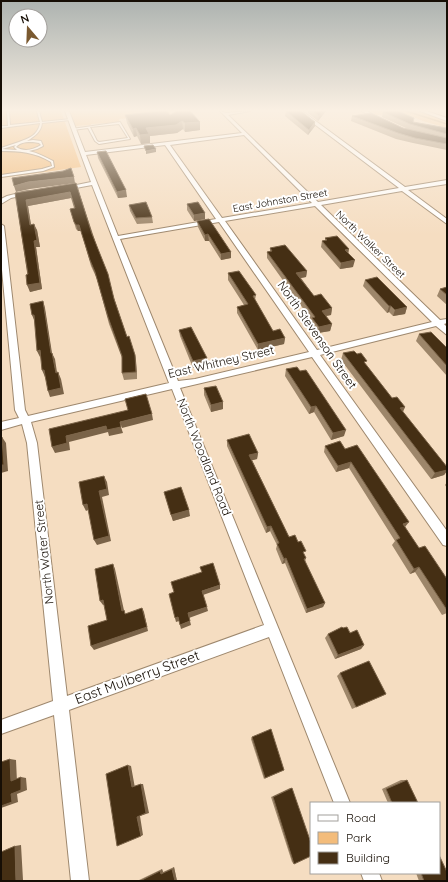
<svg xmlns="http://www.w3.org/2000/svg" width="448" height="882" font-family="Quicksand,sans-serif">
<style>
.green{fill:#f3bc7b}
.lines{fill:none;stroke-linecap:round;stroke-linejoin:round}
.stream{stroke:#b28043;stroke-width:1.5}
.lane-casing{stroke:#9e886e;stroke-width:2}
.street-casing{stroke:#9e886e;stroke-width:2}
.lane{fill:#fff;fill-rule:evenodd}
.street{fill:#fff;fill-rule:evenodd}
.wall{fill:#9d866a}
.shaded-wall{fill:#7a6348}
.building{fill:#452f14;stroke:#7a6348}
.labels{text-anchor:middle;stroke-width:4;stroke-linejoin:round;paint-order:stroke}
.far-street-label{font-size:10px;fill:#160e05;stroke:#fff}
.street-label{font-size:12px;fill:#160e05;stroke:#fff}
.near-street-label{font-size:14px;fill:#160e05;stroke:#fff}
</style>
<rect width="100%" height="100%" fill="#f5ddc1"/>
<!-- green -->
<path class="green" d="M1,111H61L81,167L1,178Z
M69,111H169L171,114L119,119L120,122C113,123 100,123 91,124V125L75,126Z
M371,111H417L447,121V128L423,121L401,112L376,115Z"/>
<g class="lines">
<!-- stream -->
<path class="stream" d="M406,111L447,124"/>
<!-- lane casing -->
<g class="lane-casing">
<path id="lane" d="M7,111H9L10,125L40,122L37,111H39L42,122L71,119L70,120L42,123C41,132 35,136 27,141L33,140L41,141L43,146L37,149L29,151C38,153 45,157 53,161L54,167L43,171L1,177V175L42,169L52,166L51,162C35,152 19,151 1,151V149L17,150L14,147L16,145L2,149L1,148C7,146 13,144 19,142C29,138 37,136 40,124V123L1,128V126H8ZM33,142L39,143L41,145C33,150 24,152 16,147C21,142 26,142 33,142Z
M120,122L130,139L99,144L95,141L88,128L73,130L72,129ZM119,124L128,138L99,142L97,141L90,127Z"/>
</g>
<!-- street casing -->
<g class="street-casing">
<path id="street" d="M65,111H69L85,152L242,133L220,111L226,113L250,111L228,115L318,202L399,188L297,111H302L405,187L447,180V184L408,190L447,219V224L402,191L321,205L440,320L447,319V323L444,324L447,327V335L436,326L320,355L447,531V546L443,545L312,357L180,388L350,803H334L269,637L69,710L89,881H71L54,715L1,734V720L53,701L27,443L22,424L1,430V422L19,418L15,410L1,259V224L4,226L25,410L28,416L169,383L92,185L65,190L62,188L91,182ZM244,135L312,203L222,218L170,145ZM165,145L216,219L118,236L86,155ZM315,206L432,322L317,350L225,221ZM219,222L309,352L195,379L178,381L120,239ZM172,389L264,625L67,696L37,443L31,422Z
M362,111H367L381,120L377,121Z
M420,111H426L447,118V121Z
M27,191L29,192V194L11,198L1,204V199L7,196Z
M361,873H379L382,881H364Z"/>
</g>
<!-- lane -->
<use href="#lane" class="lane"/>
<!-- street -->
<use href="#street" class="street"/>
</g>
<!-- wall -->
<path class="wall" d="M286,111L315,126L308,135L285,116Z
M308,111H326L318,121L308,113Z
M383,112L413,122L447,128V150L413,143L396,139L351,121L352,116L408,129L382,117Z
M125,115H170L200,130L185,132L183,129L177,133L150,136V143L141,144L137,136L134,137L127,123Z
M97,152L127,197L118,198L98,158Z
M76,183L127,337L135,355L136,361L137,379L124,380L122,373V358L109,324L97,279L91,266L81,231H78L76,229L70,209L74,208L71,198L28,206L31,225L37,230L40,247H36L42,289L30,292L15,193Z
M187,204L205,213V219L194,221L187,210Z
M129,205L152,217L153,223L137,224L130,211Z
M197,221L231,252V258L221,260L209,241H205L198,227Z
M325,238L348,253L353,267L340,269L321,247L322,241L325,240Z
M270,248L307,271L306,277L301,278L314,296L332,308L331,315L326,316L332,324L330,331L318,333L311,324L312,321L267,258V252L270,251Z
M228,273L256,295L255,300L273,331L285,338L284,344L258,350L237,313V307L244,305L228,280Z
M365,280L407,307L405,314L393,316L389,312L387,313L363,286Z
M447,287V305L437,296L440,289Z
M179,330L207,358V364L193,368L180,336Z
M419,334L447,348V376L416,341Z
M343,353L366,365L392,398L405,407L403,412L447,467V471L444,475L431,479L341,360Z
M286,369L344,436L331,440L314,412L309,414L285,376Z
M204,388L223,409L211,412L204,395Z
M227,440L258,453L257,459L252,460L289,537L305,556L306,558L305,562L325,603L323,607L306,613L285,563L282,564L276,549L277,545L270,531L266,533L227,446Z
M325,446L345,449L405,527L419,548L447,579V613L442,615L415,572L410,574L392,545L395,541L349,468L336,472L324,452Z
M447,482V488L445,485Z
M164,492L190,516L173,521Z
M343,628L364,645L361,649L335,659L325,638L328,634Z
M340,673L386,694L382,696L352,709L337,676Z
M252,737L284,770L264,779L251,739Z
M401,780H407L418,803H388L382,789Z
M290,788H292L294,864L292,862L271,797Z
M174,867L177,881H137L162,869L163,872Z
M416,873H439L447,881H419Z"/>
<!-- shaded-wall -->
<path class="shaded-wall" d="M323,111H326L318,121L319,116Z
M182,121L183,129L177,133L150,136V143L141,144L140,135L146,128Z
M200,122V130L185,132V123Z
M315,122V126L308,135L309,130Z
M136,128L137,136L134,137L133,129Z
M156,149V152L146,154V151Z
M74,177L75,183L30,189L16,192L14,186L28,182Z
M126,190L127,197L118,198L117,192Z
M70,192L71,198L28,206L32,231L30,225L26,200Z
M205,213V219L194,221V215Z
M34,224L37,230L40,247H36L42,289L30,292L27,285L34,241Z
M76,225H79L81,231H78Z
M208,234L209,241H205V235Z
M349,249L348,256L345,250Z
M231,252V258L221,260V254Z
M355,260L353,267L340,269L341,263Z
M307,271L306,277L295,279L296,273Z
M43,301L45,308L52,353L55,359L58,379L56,373L51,353Z
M389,306H391L389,312L387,313Z
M407,307L405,314L393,316L395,310Z
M332,308L331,315L320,317L322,311Z
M32,315H34L35,322Z
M332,324L330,331L318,333L319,327Z
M285,338L284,344L258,350V344Z
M40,350V357L37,351Z
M135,355L136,361L137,379L136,372Z
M207,358V364L193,368V361Z
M42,370H44L47,376L45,377Z
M58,372L61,379L64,394L50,397L48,391Z
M223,402V409L211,412V405Z
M316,406L314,412L309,414L311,407Z
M405,407L402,413L400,408Z
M152,414L153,420L122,428L120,422Z
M106,426L121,427L123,433L109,436L108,432L69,442L70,450L55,453L52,447L66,436Z
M346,430L344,436L331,440L333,433Z
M2,437L6,443L8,471L1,473Z
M258,453L257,459L249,461V455Z
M351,462L349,468L336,472L338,466Z
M447,470V471L444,475L431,479L435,473Z
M104,476L107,482L109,495L102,497L111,541L97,545L94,540L99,491Z
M87,504L90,509L86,511L83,505Z
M189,510L190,516L173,521L171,515Z
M409,522L405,527L403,524Z
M271,526L270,531L266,533L267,527Z
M286,558L285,563L282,564L284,559Z
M113,564L115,569L125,615L122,611Z
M419,567L415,572L410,574L414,569Z
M220,585V589L203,595L202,591Z
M103,600L106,604L103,605L100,601Z
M325,603L323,607L306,613L307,609Z
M207,607L208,611L189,618L188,613Z
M142,608L144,612L148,631L94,650L91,646Z
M178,617L179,621L176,622L175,618Z
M190,621L191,625L181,629L180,625Z
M364,645L361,649L335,659L338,655Z
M10,759L16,760L17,782L11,781Z
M128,765L131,766L135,788L132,787Z
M21,777L26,778L27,790L17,794L18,802L1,808V806L11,794Z
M141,784H143L149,813L140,816L143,835L141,836L137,817Z
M21,845L23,880L20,881H16L15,846Z
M174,867L177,881H175L172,869Z
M162,869L163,872L161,874L160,871Z"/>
<!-- building -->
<path class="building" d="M159,111H167L170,115L177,111H190L200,122L185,123L182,121L176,125L146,128L149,134L140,135L136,128L133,129L125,115Z
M286,111H301L315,122L309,130Z
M313,111H323L319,116Z
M387,111H398L414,118L413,122L447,128V134L410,124L383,112Z
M371,113L403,128L447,138V144L415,138L398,133L352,116Z
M153,145L156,149L146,151L144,146Z
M106,151L126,190L117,192L97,152Z
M71,168L74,177L28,182L14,186L12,178L63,171Z
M76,183L92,234L108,274L114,299L127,337L129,336L135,355L136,372L122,373V356L108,317L95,272L90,260L79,225H76L74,222L70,209L75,208L70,192L26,200L30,225L34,224L37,240L34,241L40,283L27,285L26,275L28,274L15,193Z
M146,202L152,217L136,218L129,205Z
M198,202L205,213L194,215L187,204Z
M209,219L231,252L221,254L208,234L205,235L197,221Z
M337,236L349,249L345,250L355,260L341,263L322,241L327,240L325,238Z
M285,245L307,271L296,273L314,296L321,294L332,308L322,311L332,324L319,327L312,318L315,317L267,252L272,251L270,248Z
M239,271L256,295L253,296L273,331L280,329L285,338L258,344L237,307L248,304L228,273Z
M377,277L407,307L395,310L391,306H389L365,280Z
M447,287V295L440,289Z
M43,301L51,353H52L56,373L58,372L61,388L48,391L44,370H42L40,350L37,351L34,315H32L30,304Z
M191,327L207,358L193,361L179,330Z
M431,332L447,348V366L419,334Z
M354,351L357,354L361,353L367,361L364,362L392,398L397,397L405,407L400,408L447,467V470L435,473L343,353Z
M297,367L300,371L306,370L346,430L333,433L316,406L311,407L286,369Z
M216,386L223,402L211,405L204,388Z
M146,394L152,414L120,422L121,427L107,430L106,426L66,436L67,443L52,447L49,429L128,410L125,399Z
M249,434L258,453L249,455L289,537L295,535L298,542L301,541L306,551L303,552L306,558L304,559L325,603L307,609L286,558L284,559L277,544L279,543L271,526L267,527L227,440Z
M1,437H2L4,465H1Z
M340,441L345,449L357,445L409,522L403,524L419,548L425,546L447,579V610L419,567L414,569L396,540L400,538L351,462L338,466L325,446Z
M104,476L107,489L99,491L109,536L94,540L87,504L83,505L79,482Z
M181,487L189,510L171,515L164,492Z
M213,563L220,585L202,591L207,607L188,613L190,621L180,625L178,617L175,618L169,594L174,592L171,582L202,572L200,567Z
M113,564L122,611L124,610L125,614L142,608L147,627L91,646L88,626L107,620L103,600L100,601L95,569Z
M342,627L343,628L347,627L350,633L357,630L364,645L338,655L328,634Z
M369,661L386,694L356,707L340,673Z
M271,729L284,770L265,778L252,737Z
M10,759L11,781L21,777V790L11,794L12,802L1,806V762Z
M128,765L132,787L141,784L146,813L137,817L141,836L117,846L106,774Z
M407,780L418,803H392L386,789Z
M292,788L311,843V856L294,864L273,797Z
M15,846L16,881H1V852Z
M439,855L447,872V881H424L421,873H439Z
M172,869L175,881H140L160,871L161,874Z"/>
<!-- sky -->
<linearGradient id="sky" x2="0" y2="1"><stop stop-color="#adb3b0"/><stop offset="0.47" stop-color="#faf0e3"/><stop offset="1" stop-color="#faf0e3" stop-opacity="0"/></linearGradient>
<rect width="448" height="235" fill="url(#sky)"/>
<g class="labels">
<!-- far-street labels -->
<g class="far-street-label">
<text transform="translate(280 200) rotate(-10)" y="4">East Johnston Street</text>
<text transform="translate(371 244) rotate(44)" y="4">North Walker Street</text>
</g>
<!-- street labels -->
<g class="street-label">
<text transform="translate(317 335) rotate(55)" y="4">North Stevenson Street</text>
<text transform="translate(221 362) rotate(-13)" y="4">East Whitney Street</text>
<text transform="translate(204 457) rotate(68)" y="4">North Woodland Road</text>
<text transform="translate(44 552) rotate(-96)" y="4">North Water Street</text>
</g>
<!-- near-street labels -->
<g class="near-street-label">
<text transform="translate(137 677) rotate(-20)" y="5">East Mulberry Street</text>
</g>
</g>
<!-- border -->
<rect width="448" height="882" fill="none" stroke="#160e05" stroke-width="4"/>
<!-- legend -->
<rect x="310" y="802" width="130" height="72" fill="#ffffff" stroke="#a29f9b"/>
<rect x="318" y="815" width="20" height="6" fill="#ffffff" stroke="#a29f9b"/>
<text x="346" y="822" font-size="12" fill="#160e05">Road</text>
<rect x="318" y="832" width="20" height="12" fill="#f3bc7b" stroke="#a29f9b"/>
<text x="346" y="842" font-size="12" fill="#160e05">Park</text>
<rect x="318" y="852" width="20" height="12" fill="#452f14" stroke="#a29f9b"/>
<text x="346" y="862" font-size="12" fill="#160e05">Building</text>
<!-- north arrow -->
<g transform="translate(28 28) rotate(341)"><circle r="19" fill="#ffffff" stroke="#a29f9b"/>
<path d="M0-3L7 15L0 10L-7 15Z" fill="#7a5930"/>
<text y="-6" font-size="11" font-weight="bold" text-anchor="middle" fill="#160e05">N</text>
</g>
</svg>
